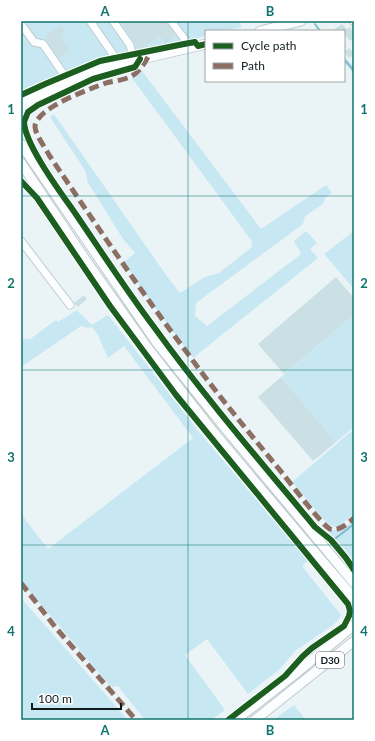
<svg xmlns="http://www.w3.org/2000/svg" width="375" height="741" font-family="Lato,sans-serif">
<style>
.green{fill:#c7e8f2}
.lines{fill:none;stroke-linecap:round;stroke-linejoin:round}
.stream{stroke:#7dbdce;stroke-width:2}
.building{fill:#cae0e5}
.minor-casing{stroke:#c1cbce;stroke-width:9}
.major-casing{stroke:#c1cbce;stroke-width:11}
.path{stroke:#cfd2d2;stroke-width:1;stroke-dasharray:3 3;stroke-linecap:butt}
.minor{stroke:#fcfdfe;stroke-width:7}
.major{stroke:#fcfdfe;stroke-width:9}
.quiet{stroke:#8d6e63;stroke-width:5;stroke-dasharray:10 5;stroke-linecap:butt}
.cycleway-casing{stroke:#fff;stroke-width:8}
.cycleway{stroke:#1b5e20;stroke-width:6}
.grid{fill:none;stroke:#0f766e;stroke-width:1;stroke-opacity:0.55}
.labels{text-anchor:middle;stroke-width:4;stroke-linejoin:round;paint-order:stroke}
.shield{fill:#fff;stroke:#575f61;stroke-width:1}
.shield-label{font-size:10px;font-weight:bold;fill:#0f1a1d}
.neatline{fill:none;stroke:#0f766e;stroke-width:1.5}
.grid-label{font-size:13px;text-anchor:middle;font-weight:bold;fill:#0f766e}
</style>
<rect width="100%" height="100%" fill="#eaf4f7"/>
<!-- green -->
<path class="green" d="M21,21H238L242,27L226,31H206V36L145,51L101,60L35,84L21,93Z
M344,56L354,67V74L344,62Z
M142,71L261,229L326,185L332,193L325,198L323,204L305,216L303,224L196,303L195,316L207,326L301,254L294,241L306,231L317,243L310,249L318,258L193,358L143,291L124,262L135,253L123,239L87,181L86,172L50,117L54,114L166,275L180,293L205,277L219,273L252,247L251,240L132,78Z
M354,231V289L324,254Z
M77,310L92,325L108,315L200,433L308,561L302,566L341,615L339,619L333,625L295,651L280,669L248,694L207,639L185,655L225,710L211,720H145L118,686L111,687L21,581V514L48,549L193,438L124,346L108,358L98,335L92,327L88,328L81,326L21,367V339H30L56,320L58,322Z
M354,315V427L336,442L281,377Z
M354,429V514L339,526L334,527L327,523L292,482Z
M354,520V562L343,547L328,532L330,530H341Z
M21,598L128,720H21Z
M294,705L306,720H273Z"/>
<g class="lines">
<!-- stream -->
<path class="stream" d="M315,24L320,31
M344,59L354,71
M336,538L354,524"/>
</g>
<!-- building -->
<path class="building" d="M120,21H166L175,35L165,44L160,36L140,50Z
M342,24L347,29L350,27L354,33V38L350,41L344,34V31H332Z
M60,25L65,31L60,35L70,50L59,58L44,37Z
M349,48L354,54L349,58L344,52Z
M336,277L354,298V315L284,374L258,344Z
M84,295L87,299L78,307L74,303Z
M281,377L336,442L313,461L258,397Z"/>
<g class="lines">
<!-- minor casing -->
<g class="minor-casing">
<path id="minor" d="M90,21L115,57L118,64
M113,21L130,45L134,61
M171,21L186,41L188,48
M353,21L354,22
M21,24L34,42L43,44L69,82
M21,241L70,305"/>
</g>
<!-- major casing -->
<g class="major-casing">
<path id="major" d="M260,31L301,21
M21,104L86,74L103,68L206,44
M21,114L30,101
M21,144L157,343L225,428L354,583
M21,163L85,259L147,347L215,434L310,547L354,598
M236,720L295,674L354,625
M255,720L354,641"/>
</g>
<!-- path -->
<path class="path" d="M39,79L43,84"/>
<!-- minor -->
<use href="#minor" class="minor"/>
<!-- major -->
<use href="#major" class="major"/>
<!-- quiet -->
<path class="quiet" d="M148,57C143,65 140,71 132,76C125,80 114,81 106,83C90,89 35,108 35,127C36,136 45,147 49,155C95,223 141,292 191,358C220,398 252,436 283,474C291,484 322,525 330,529C339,532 348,523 354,518
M21,583L56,628L136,720"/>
<!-- cycleway casing -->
<g class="cycleway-casing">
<path id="cycleway" d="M21,95L45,84L100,61L184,44L195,42L198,46L206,44
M21,121L24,122C25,145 61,193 75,213C101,251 126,290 154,327C204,396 260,461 315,527L331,540L346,558L354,570
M24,122L28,112L38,105L93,79L135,67L140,59
M21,181L37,198L110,306L176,395L348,604L350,611L349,616L344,626L312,648L303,656L285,676L228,720"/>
</g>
<!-- cycleway -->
<use href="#cycleway" class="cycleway"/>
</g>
<!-- grid -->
<path class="grid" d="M188,21V720M21,196H354M21,370H354M21,545H354"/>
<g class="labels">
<!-- shield labels -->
<rect class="shield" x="316" y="652" width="28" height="16" rx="3"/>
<g class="shield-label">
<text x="330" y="664">D30</text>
</g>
</g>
<!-- border -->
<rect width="375" height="741" fill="none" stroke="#ffffff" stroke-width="44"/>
<!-- legend -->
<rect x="205" y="30" width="140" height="52" fill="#ffffff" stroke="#9fa3a5"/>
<rect x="213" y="43" width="20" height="6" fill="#1b5e20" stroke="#9fa3a5"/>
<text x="241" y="50" font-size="12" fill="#0f1a1d">Cycle path</text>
<rect x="213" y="63" width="20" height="6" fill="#8d6e63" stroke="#9fa3a5"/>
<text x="241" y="70" font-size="12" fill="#0f1a1d">Path</text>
<!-- scale -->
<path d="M32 703v6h89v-6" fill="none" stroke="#0f1a1d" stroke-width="2"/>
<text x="38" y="703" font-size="12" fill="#0f1a1d" stroke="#ffffff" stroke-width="3" paint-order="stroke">100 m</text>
<rect x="22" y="22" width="331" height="697" class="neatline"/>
<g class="grid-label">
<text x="105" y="16">A</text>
<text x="270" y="16">B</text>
<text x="11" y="114">1</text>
<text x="364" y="114">1</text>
<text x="11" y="288">2</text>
<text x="364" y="288">2</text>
<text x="11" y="462">3</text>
<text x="364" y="462">3</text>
<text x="11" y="636">4</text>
<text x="364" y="636">4</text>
<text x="105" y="735">A</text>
<text x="270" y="735">B</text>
</g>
</svg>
